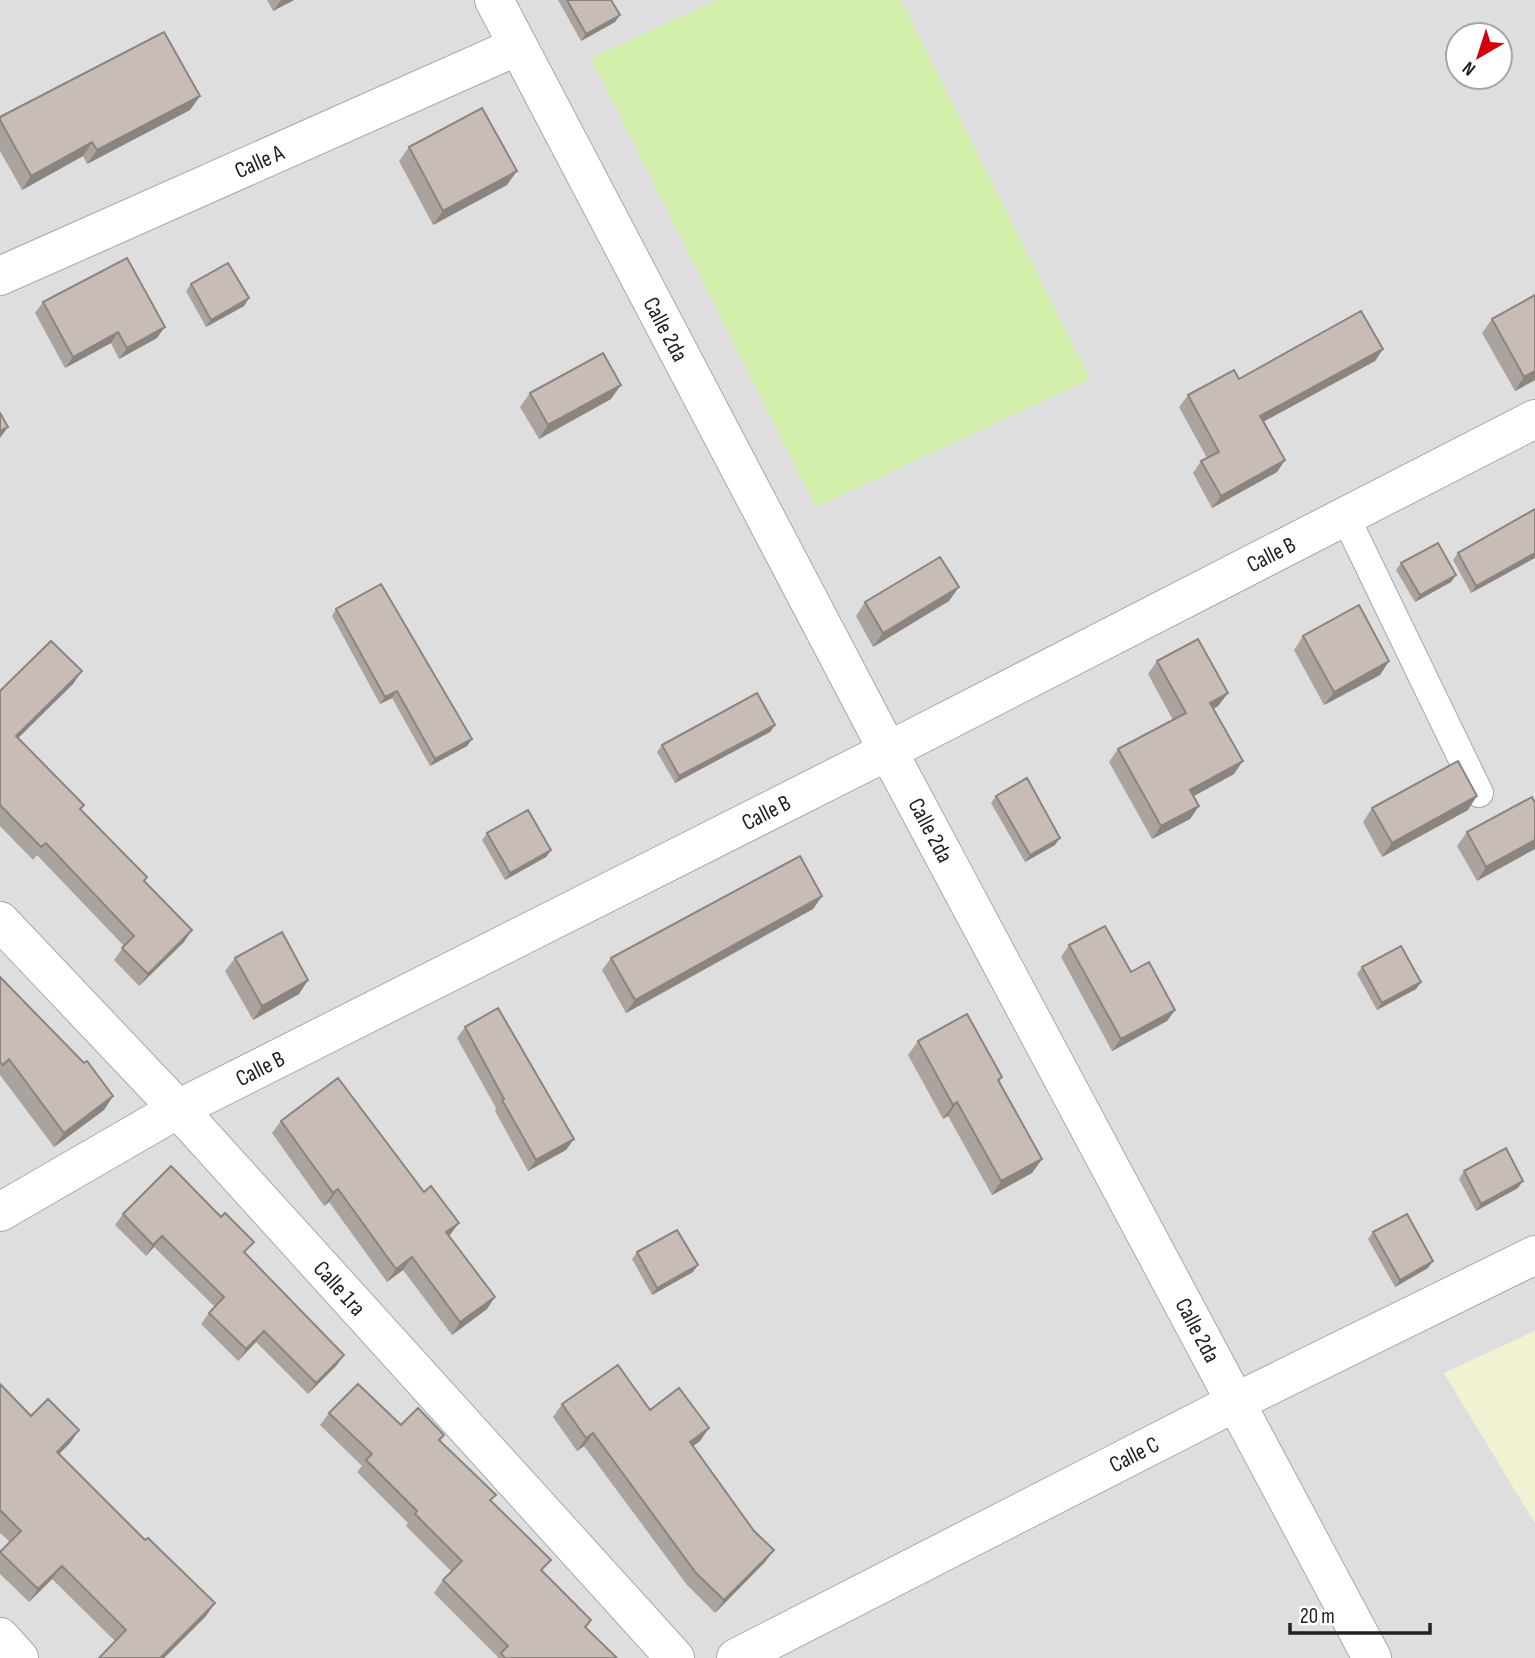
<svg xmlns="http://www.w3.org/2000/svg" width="1535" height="1658" font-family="'Sofia Sans Condensed',sans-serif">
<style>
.residential{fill:#dfdede;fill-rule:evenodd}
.farmland{fill:#f1f2d1}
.grass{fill:#d1efaa}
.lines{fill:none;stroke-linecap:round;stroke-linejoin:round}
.service-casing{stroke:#a8a8a8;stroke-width:30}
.minor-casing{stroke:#a8a8a8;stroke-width:40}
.service{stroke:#fff;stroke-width:28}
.minor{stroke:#fff;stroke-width:38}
.wall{fill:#aba39d}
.shaded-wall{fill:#8b847f}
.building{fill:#c7bdb6;stroke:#8b847f;stroke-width:2}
.labels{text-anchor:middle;stroke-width:5;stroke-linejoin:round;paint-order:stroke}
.street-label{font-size:23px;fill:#212121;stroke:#fff}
</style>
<rect width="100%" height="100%" fill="#f2eee7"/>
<!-- residential -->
<path class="residential" d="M0,0H718L592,58L1090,379L901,0H1535V1331L1444,1373L1535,1523V1658H0ZM1458,35H1500V77H1458Z"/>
<!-- farmland -->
<path class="farmland" d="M1535,1331V1523L1444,1373Z"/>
<!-- grass -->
<path class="grass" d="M718,0H901L1090,379L816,507L591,58Z"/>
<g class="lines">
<!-- service casing -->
<g class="service-casing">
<path id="service" d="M1345,516L1479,793"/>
</g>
<!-- minor casing -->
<g class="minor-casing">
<path id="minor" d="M494,0L888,751L1372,1658
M0,276L518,46
M0,921L178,1109L675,1658
M0,1212L178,1109L888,751L1535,419
M0,1637L19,1658
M736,1658L1236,1402L1535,1255"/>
</g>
<!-- service -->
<use href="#service" class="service"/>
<!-- minor -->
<use href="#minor" class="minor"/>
</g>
<!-- wall -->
<path class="wall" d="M267,0H294L273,11Z
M558,0H611L620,15L615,22L581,41Z
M200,96L190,110L87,164L83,156L22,190L0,151V117Z
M409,147L507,185L433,225L399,161Z
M191,284L249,298L244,306L206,327L186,291Z
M43,302L157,338L119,359L111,343L65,368L35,313Z
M1492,319L1535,380L1515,391L1482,333Z
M1383,349L1375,361L1264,421L1285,460L1277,472L1212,508L1193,473L1201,461L1207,458L1179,407L1188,395L1239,379Z
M530,393L611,399L539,439L520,407Z
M1535,509L1471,593L1453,560L1458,553Z
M1401,563L1456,575L1451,582L1415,602L1396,570Z
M949,601L873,647L856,616L865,602Z
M336,609L472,739L467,746L430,766L392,698L380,704L332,616Z
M1303,636L1389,661L1380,675L1324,705L1294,650Z
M1157,661L1228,693L1218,706L1214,709L1234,774L1194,796L1199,806L1190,819L1152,839L1109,762L1118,749L1173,720L1148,674Z
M73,684L18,738L84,805L80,810L147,877L144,882L184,942L139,986L114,960L124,946L37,855L33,860L0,826V691Z
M775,725L770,732L675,783L657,752L662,745Z
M996,796L1055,845L1025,862L991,803Z
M1535,803L1477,881L1457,846L1467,832Z
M1372,808L1468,810L1382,857L1363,822Z
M487,833L551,850L546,857L505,880L482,840Z
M822,896L813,909L626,1013L602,970L611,958Z
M1069,945L1131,972L1175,1010L1167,1021L1112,1051L1061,957Z
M235,958L308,980L299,994L253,1020L225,971Z
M1362,967L1421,982L1416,989L1377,1010L1357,974Z
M0,977L113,1096L104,1110L54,1147L0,1075Z
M465,1027L566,1150L528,1171L495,1111L496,1108L457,1038Z
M918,1041L1002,1077L999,1082L1042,1159L1032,1173L992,1195L948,1116L943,1119L908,1055Z
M281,1121L449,1236L487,1309L452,1335L403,1270L387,1282L329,1202L324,1206L272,1133Z
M1464,1171L1518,1188L1476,1211L1459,1179Z
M123,1214L245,1254L344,1355L336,1366L308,1394L256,1342L238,1361L201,1324L209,1313L215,1307L154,1247L146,1256L115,1225Z
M1373,1232L1428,1268L1395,1287L1368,1239Z
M637,1252L698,1265L693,1272L652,1295L632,1259Z
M0,1384L31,1416L79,1430L70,1443L59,1454L206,1616L164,1658H99L115,1641L52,1579L29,1602L0,1574V1552L10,1542L0,1533Z
M562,1404L650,1410L700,1441L693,1446L754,1531L774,1550L765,1562L715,1613L687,1585L584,1446L577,1451L553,1417Z
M329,1413L401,1425L440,1441L491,1501L543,1571L591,1620L586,1628L617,1658H497L498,1657L434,1593L443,1580L451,1571L406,1526L408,1523L357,1472L362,1466L320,1425Z"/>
<!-- shaded-wall -->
<path class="shaded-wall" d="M281,0H294L273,11Z
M620,15L615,22L581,41L586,34Z
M200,96L190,110L87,164L97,150Z
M92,142L83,156L22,190L31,176Z
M517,171L507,185L433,225L443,211Z
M249,298L244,306L206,327L211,320Z
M165,327L157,338L119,359L127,348Z
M118,332L111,343L65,368L73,357Z
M1383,349L1375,361L1252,428L1260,416Z
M1535,371V380L1515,391L1524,377Z
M621,385L611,399L539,439L548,425Z
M8,427L0,438V431Z
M1285,460L1277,472L1212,508L1221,496Z
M1535,553V558L1471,593L1476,586Z
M1456,575L1451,582L1415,602L1420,595Z
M959,587L949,601L873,647L883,633Z
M1389,661L1380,675L1324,705L1334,692Z
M82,671L73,684L8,748L16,736Z
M397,691L392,698L380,704L385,697Z
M1228,693L1218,706L1201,716L1210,703Z
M775,725L770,732L675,783L679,776Z
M472,739L467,746L430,766L435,759Z
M1243,761L1234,774L1181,803L1190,790Z
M1477,796L1468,810L1382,857L1392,843Z
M1199,806L1190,819L1152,839L1161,826Z
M1060,838L1055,845L1025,862L1030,855Z
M1535,840V849L1477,881L1486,867Z
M551,850L546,857L505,880L510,873Z
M822,896L813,909L626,1013L635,1000Z
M192,930L184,942L139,986L148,974Z
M308,980L299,994L253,1020L262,1006Z
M1421,982L1416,989L1377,1010L1382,1003Z
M1175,1010L1167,1021L1112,1051L1121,1039Z
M113,1096L104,1110L54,1147L64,1133Z
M957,1102L948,1116L943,1119L953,1105Z
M574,1139L566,1150L528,1171L536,1160Z
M1042,1159L1032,1173L992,1195L1001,1181Z
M1523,1181L1518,1188L1476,1211L1481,1204Z
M338,1189L329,1202L324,1206L333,1193Z
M459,1223L450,1235L438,1244L446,1232Z
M162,1236L154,1247L146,1256L153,1245Z
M412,1257L403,1270L387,1282L396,1269Z
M1433,1261L1428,1268L1395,1287L1400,1280Z
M698,1265L693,1272L652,1295L657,1288Z
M495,1297L487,1309L452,1335L460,1322Z
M264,1331L256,1342L238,1361L246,1349Z
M344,1355L336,1366L308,1394L316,1383Z
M709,1428L700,1441L681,1455L690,1442Z
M79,1430L70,1443L48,1465L57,1452Z
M593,1433L584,1446L577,1451L586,1438Z
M774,1550L765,1562L715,1613L724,1600Z
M62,1566L52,1579L29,1602L38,1589Z
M215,1603L206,1616L164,1658H160Z"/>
<!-- building -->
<path class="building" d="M567,0H611L620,15L586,34Z
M164,32L200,96L97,150L92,142L31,176L0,120V117Z
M482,108L517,171L443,211L409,147Z
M127,258L165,327L127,348L118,332L73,357L43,302Z
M228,263L249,298L211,320L191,284Z
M1535,295V371L1524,377L1492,319Z
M1361,311L1383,349L1260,416L1285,460L1221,496L1201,461L1219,452L1188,395L1234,370L1239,379Z
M603,353L621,385L548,425L530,393Z
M0,413L8,427L0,431Z
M1535,509V553L1476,586L1458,553Z
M1438,543L1456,575L1420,595L1401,563Z
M940,557L959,587L883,633L865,602Z
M381,584L472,739L435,759L397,691L385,697L336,609Z
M1359,605L1389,661L1334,692L1303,636Z
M1198,639L1228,693L1210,703L1243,761L1190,790L1199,806L1161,826L1118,749L1186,713L1157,661Z
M51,641L82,671L16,736L84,805L80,809L147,877L144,881L192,930L148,974L122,948L134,936L46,843L41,847L0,805V691Z
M757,693L775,725L679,776L662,745Z
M1458,761L1477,796L1392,843L1372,808Z
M1027,778L1060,838L1030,855L996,796Z
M1532,797L1535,803V840L1486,867L1467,832Z
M528,810L551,850L510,873L487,833Z
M800,856L822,896L635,1000L611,958Z
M1105,926L1131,972L1149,962L1175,1010L1121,1039L1069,945Z
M282,932L308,980L262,1006L235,958Z
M1401,946L1421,982L1382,1003L1362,967Z
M0,977L84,1063L87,1061L113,1096L64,1133L9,1059L3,1065L0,1062Z
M498,1008L574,1139L536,1160L502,1100L504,1099L465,1027Z
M967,1014L1002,1077L998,1080L1042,1159L1001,1181L957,1102L953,1105L918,1041Z
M338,1078L424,1192L431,1186L459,1223L446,1232L495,1297L460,1322L412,1257L396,1269L338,1189L333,1193L281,1121Z
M1506,1148L1523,1181L1481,1204L1464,1171Z
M171,1166L221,1217L225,1213L254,1242L244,1252L344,1355L316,1383L264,1331L246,1349L209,1313L224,1297L162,1236L153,1245L123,1214Z
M1407,1214L1433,1261L1400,1280L1373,1232Z
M677,1230L698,1265L657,1288L637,1252Z
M618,1365L650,1410L679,1388L709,1428L690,1442L754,1531L774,1550L724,1600L696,1573L593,1433L586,1438L562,1404Z
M0,1384L31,1416L48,1399L79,1430L57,1452L145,1540L148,1538L215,1603L160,1658H99L126,1630L62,1566L38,1589L0,1552L21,1531L0,1510Z
M358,1384L401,1425L418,1408L444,1435L439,1440L496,1495L490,1500L551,1560L541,1570L591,1620L585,1627L617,1658H505L501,1653L508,1646L443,1580L462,1561L415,1514L417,1511L366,1460L372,1454L329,1413Z"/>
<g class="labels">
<!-- street labels -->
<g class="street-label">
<text transform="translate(259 161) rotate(-24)" y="8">Calle A</text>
<text transform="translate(666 329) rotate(62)" y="8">Calle 2da</text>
<text transform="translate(1271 554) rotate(-27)" y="8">Calle B</text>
<text transform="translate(766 812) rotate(-27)" y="8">Calle B</text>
<text transform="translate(931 830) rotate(62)" y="8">Calle 2da</text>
<text transform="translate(260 1068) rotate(-27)" y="8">Calle B</text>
<text transform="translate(340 1288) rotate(48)" y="8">Calle 1ra</text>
<text transform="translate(1198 1330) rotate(62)" y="8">Calle 2da</text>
<text transform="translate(1134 1454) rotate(-27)" y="8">Calle C</text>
</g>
</g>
<!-- north arrow -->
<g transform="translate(1479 56) rotate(219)"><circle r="33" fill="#ffffff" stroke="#a6a6a6" stroke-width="2"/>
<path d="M0-5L12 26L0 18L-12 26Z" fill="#d2000e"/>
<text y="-10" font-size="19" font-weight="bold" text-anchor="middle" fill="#212121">N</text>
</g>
<!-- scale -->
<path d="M1290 1623v10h140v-10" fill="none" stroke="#212121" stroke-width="3.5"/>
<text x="1300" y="1623" font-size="21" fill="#212121" stroke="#ffffff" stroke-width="5" paint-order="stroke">20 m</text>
</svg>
